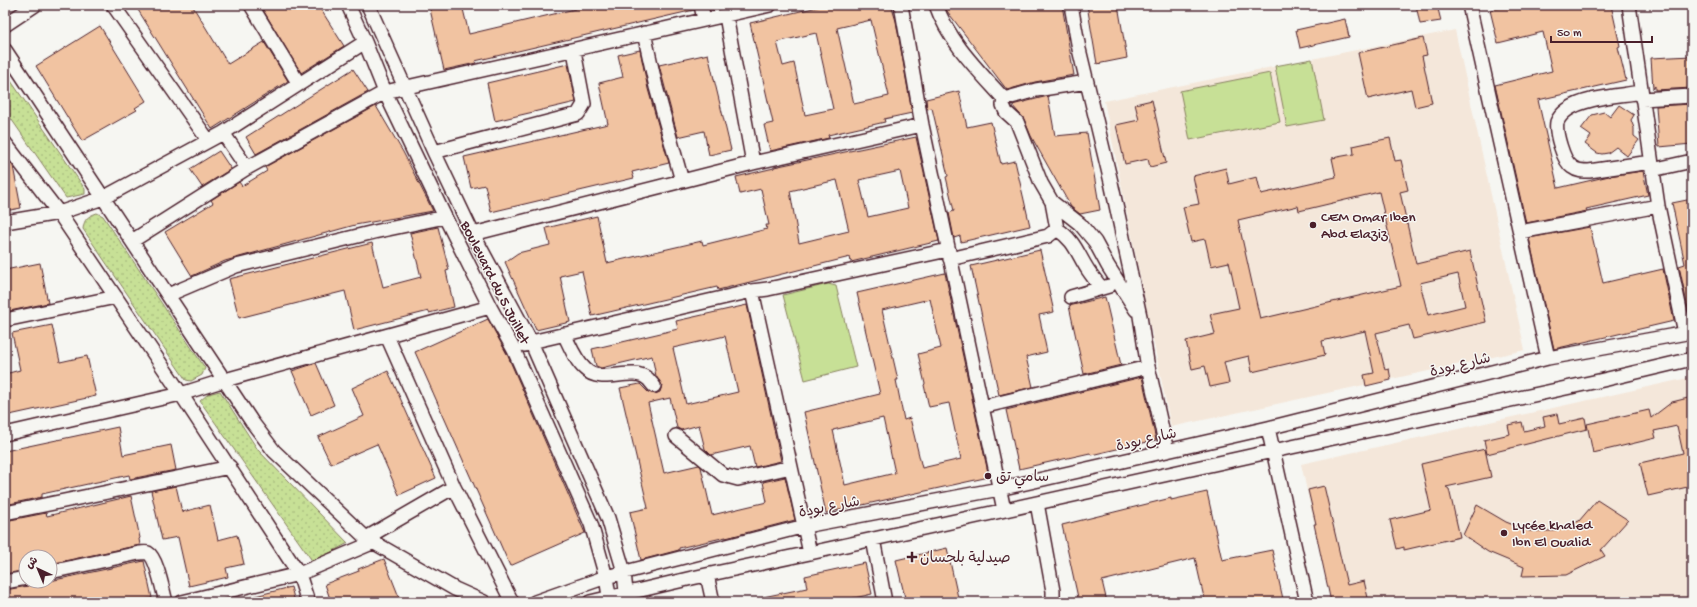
<svg xmlns="http://www.w3.org/2000/svg" width="1697" height="607" font-family="'Gochi Hand','Playpen Sans Arabic',sans-serif">
<style>
.built{fill:#f4e7da}
.grass{fill:url(#grass-dots);stroke:#888060}
.pitch{fill:#c7e096;stroke:#888060}
.building{fill:#f1c3a1;stroke:#4a1f2b;fill-rule:evenodd}
.lines{fill:none;stroke-linecap:round;stroke-linejoin:round}
.minor-casing{stroke:#4a1f2b;stroke-width:16}
.minor{stroke:#f6f6f2;stroke-width:13}
.poi-dot{fill:#4a1f2b;stroke:#f6f6f2;stroke-width:1.5}
.labels{text-anchor:middle;stroke-width:3;stroke-linejoin:round;paint-order:stroke}
.poi-label{font-size:15px;fill:#4a1f2b;stroke:#f6f6f2;text-anchor:start}
.street-label{font-size:15px;fill:#4a1f2b;stroke:#f6f6f2}
</style>
<defs>
<pattern id="grass-dots" width="8" height="8" patternUnits="userSpaceOnUse"><rect width="8" height="8" fill="#c7e096"/><path d="M2 2h.1M6 6h.1" fill="none" stroke="#acc081" stroke-width="1.8" stroke-linecap="round"/></pattern>
</defs>
<rect width="100%" height="100%" fill="#f6f6f2"/>
<filter id="ink" filterUnits="userSpaceOnUse"><feTurbulence type="fractalNoise" baseFrequency=".025" numOctaves="2"/><feDisplacementMap in="SourceGraphic" scale="8" xChannelSelector="R" yChannelSelector="G"/><feConvolveMatrix kernelMatrix="1 2 1 2 8 2 1 2 1" color-interpolation-filters="sRGB"/></filter>
<g filter="url(#ink)">
<!-- built -->
<path class="built" d="M1455,30L1525,350L1171,427L1104,101Z
M1692,377V602H1332L1301,464Z"/>
<!-- grass -->
<path class="grass" d="M11,81L85,189V194L66,198L5,110V84Z
M97,213L103,216L205,368L202,375L191,381L186,380L83,229C84,219 88,216 97,213Z
M220,391L258,450L348,543L313,562L200,401L208,394Z"/>
<!-- pitch -->
<path class="pitch" d="M1312,59L1324,120L1287,127L1275,66Z
M1270,73L1280,122L1190,140L1180,91Z
M828,284L836,286L856,367L805,380L783,295Z"/>
<!-- building -->
<path class="building" d="M135,5H192L228,64L264,42L288,81L212,129Z
M260,5H318L344,46L301,73Z
M429,5H462L469,34L592,5H693L694,10L475,61L476,63L444,70Z
M826,5H891L896,21L912,113L884,119L885,122L828,135L829,138L770,151L764,125L773,123L750,23ZM871,20L889,96L854,104L837,28ZM816,33L833,109L805,115L794,63L783,66L777,42Z
M945,5H1062L1074,75L1035,82L1007,90L947,11Z
M1087,5H1118L1127,58L1097,64Z
M1416,5H1437L1441,21L1420,24Z
M1511,5H1526L1527,8L1542,5H1611L1620,46L1618,47L1626,80L1538,100L1558,188L1609,176L1643,171L1648,195L1586,209L1587,211L1526,223L1495,85L1552,71L1543,32L1498,43L1490,10Z
M1345,19L1349,37L1300,48L1296,30Z
M100,26L146,101L135,108L137,110L82,141L36,66Z
M1423,38L1427,55L1422,56L1432,103L1415,107L1411,89L1368,99L1358,53Z
M640,50L648,89L669,163L632,172L634,178L491,212L485,185L471,188L464,157L608,124L599,83L623,77L618,55Z
M708,54L731,150L709,155L704,131L678,137L659,65Z
M1692,56V88L1655,90V86L1653,89L1651,58Z
M568,64L576,102L495,121L487,83Z
M353,69L368,92L256,154L246,137Z
M959,91L967,127L991,122L1001,164L1015,161L1030,226L961,242L960,236L954,238L949,213L954,211L946,177L948,176L932,108L927,109L926,99Z
M1048,96L1055,136L1087,133L1100,210L1080,214L1071,207L1031,136L1024,119L1012,105Z
M1152,100L1166,163L1150,167L1148,159L1125,164L1116,125L1139,120L1135,104Z
M1692,104V144L1659,147L1656,106Z
M1619,105L1634,115L1631,120L1634,128V136L1639,140L1627,156L1616,147L1608,153L1602,154L1597,153L1585,144L1591,136L1581,129L1592,115L1604,112L1610,117Z
M376,106L403,152L433,211L355,225L225,261L192,276L165,232L213,203L211,200L239,182L242,186L267,171L265,167Z
M916,137L939,241L851,262L850,257L718,290L717,287L592,316L582,271L560,276L570,322L536,330L505,262L518,253L550,245L546,228L597,216L607,263L702,241L703,245L767,229L766,225H769L761,189L740,194L736,177L774,168V167ZM900,171L908,208L868,217L859,180ZM837,180L849,231L799,243L790,191Z
M1390,138L1395,161L1401,160L1408,190L1400,192L1416,264L1470,251L1486,322L1413,339L1409,325L1376,333L1385,370L1389,369L1391,380L1366,386L1364,375L1374,373L1365,331L1322,341L1325,355L1252,372L1249,356L1224,362L1229,383L1210,387L1205,366L1192,369L1186,341L1215,334L1210,314L1239,308L1229,262L1211,266L1205,239L1191,242L1183,207L1199,204L1193,176L1226,168L1229,184L1257,177L1261,194L1336,177L1332,158L1354,154L1353,146ZM1379,192L1401,286L1260,319L1238,220L1298,206L1299,211ZM1458,274L1465,306L1428,315L1420,283Z
M219,151L231,169L202,187L190,169Z
M5,156L13,166L21,208L5,211Z
M1692,199V317L1690,318L1679,266L1685,264L1672,203Z
M438,227L449,270L446,271L454,307L429,313V311L354,330L345,291L239,318L229,279L372,243L383,287L421,277L410,233Z
M1590,227L1603,283L1663,269L1674,321L1554,349L1529,238Z
M1040,250L1054,312L1039,315L1047,352L1026,357L1033,387L999,395L971,266Z
M40,263L48,303L5,312V270Z
M945,273L989,477L826,513L804,412L880,394L857,293ZM930,299L941,348L918,354L925,384L924,385L929,407L949,403L961,459L922,468L910,418L904,420L896,380H898L882,310ZM883,418L895,473L845,485L833,430Z
M1105,297L1121,365L1084,374L1069,306Z
M747,305L781,461L755,467L750,446L711,455L705,449L699,425L681,430L677,428L670,398L648,403L664,473L699,465L701,467L712,515L767,502L763,482L785,477L795,520L726,538V537L679,548V550L641,560L630,512L648,508L620,388L640,384L648,392L655,394L660,392L662,385L656,376L652,356L601,368L596,366L592,349L678,329L676,321ZM725,336L738,392L686,404L673,348Z
M488,319L507,354L585,533L510,566L415,352Z
M52,325L60,362L87,356L96,396L5,416V374L20,370L12,333Z
M316,363L334,405L311,415L292,371Z
M388,371L436,478L399,495L377,444L331,464L318,437L364,416L352,388Z
M1142,377L1156,440L1091,455L1090,453L1019,469L1006,410Z
M1692,397V486L1648,496L1640,463L1683,453L1677,426L1654,431L1656,438L1593,453L1587,424L1649,410L1651,418L1672,402Z
M1557,414L1559,424L1585,418L1587,429L1487,454L1484,440L1510,434L1508,425L1522,422L1524,431L1545,426L1543,417Z
M118,427L123,455L171,445L176,470L130,479L129,475L42,494V497L5,505V451Z
M1485,449L1491,477L1446,487L1449,489L1460,537L1404,550V547L1397,549L1390,520L1431,510L1421,464Z
M176,486L182,512L210,505L218,540L237,535L244,564L226,568L228,577L189,586L178,537L162,540L151,491Z
M1324,486L1347,585L1364,581L1369,602H1331L1314,524H1316L1308,490Z
M1207,492L1222,560L1272,550L1283,599L1272,602H1205L1195,558L1102,581L1107,602H1079L1062,525L1171,498V500Z
M131,496L140,538L139,539L140,545L50,564V557H26V570L5,574V521L46,513L47,516Z
M1597,500L1628,520L1601,550L1605,556L1566,575L1522,576L1524,567L1488,552L1463,535L1477,505L1506,522L1529,531H1555L1579,521Z
M947,548L959,602H906L896,560Z
M384,559L401,602H331L325,584L359,571L358,569Z
M144,561L152,598L136,602H5V590L28,586L33,581H50Z
M865,563L872,594L837,602H763V597L807,588L805,576Z
M291,587L295,602H248L247,598Z"/>
<g class="lines">
<!-- minor casing -->
<g class="minor-casing">
<path id="minor" d="M113,5L208,140
M251,5L299,84
M348,5L365,42L385,92L445,217L490,307L514,350L591,524L606,577L609,596L613,602
M368,5L434,152L473,234L531,342L608,518L624,572L626,592L622,600
M701,5L704,20
M901,5L922,125L1004,510
M936,5C949,42 978,70 1004,99
M1071,5L1079,49L1111,182L1140,316L1147,362L1167,451
M1469,5L1548,358
M1629,5L1658,206L1685,333
M726,16L753,163
M5,25L35,5
M644,33L656,87L682,181
M5,50L252,422L274,451L366,538L455,589L484,602
M1641,92C1619,96 1585,97 1567,110C1563,113 1559,117 1557,122C1555,132 1563,161 1572,167C1577,171 1583,171 1589,171L1651,162
M1642,99L1692,96
M223,133L247,168
M5,143L59,213L181,394L299,574L308,602
M434,152L578,114L584,104L574,51
M1652,170L1692,161
M1052,202L1080,224L1095,242L1108,266L1136,310
M5,222L59,213L103,198L223,133L365,42
M1057,229C1075,241 1077,253 1088,270C1092,276 1097,282 1101,288
M1520,232L1658,206
M473,234L753,163L922,125
M132,241L247,168L385,92L770,5
M950,259L1048,236L1057,229L1052,202L1041,183L1017,122L1006,112L1003,105L1004,99L1036,90L1087,82
M752,291L810,553
M168,295L236,266L374,232L445,217
M1071,297L1109,286
M5,320L116,297
M564,334C570,346 575,360 585,369C602,386 632,365 648,379C650,381 652,384 654,386
M387,336L454,487L512,602
M525,345L531,342L752,291L768,289L948,250
M982,407L1148,367
M1268,428L1307,602
M5,434L181,394L225,380L490,307
M676,436L723,475L738,479L791,467
M1037,503L1053,591V598L1051,602
M5,513L230,467
M366,538L454,487
M873,539L885,602
M50,572L139,553C142,553 146,552 148,553C157,558 163,592 166,602
M707,575L713,602
M5,582L26,578
M182,602L299,574L372,543
M535,602L606,577L805,526L999,489L1268,428L1548,358L1692,332
M590,602L692,578L810,553L1273,451L1603,380L1692,359"/>
</g>
<!-- minor -->
<use href="#minor" class="minor"/>
</g>
</g>
<!-- markers -->
<g class="poi-dot">
<circle cx="1313" cy="225" r="4"/>
<circle cx="988" cy="476" r="4"/>
<circle cx="1504" cy="533" r="4"/>
<path d="M910 551h4v4h4v4h-4v4h-4v-4h-4v-4h4z"/>
</g>
<g class="labels">
<!-- poi labels -->
<g class="poi-label">
<text x="1321" y="221">CEM Omar Iben<tspan x="1321" dy="17">Abd Elaziz</tspan></text>
<text x="996" y="481">سامي تق</text>
<text x="1512" y="529">Lycée khaled<tspan x="1512" dy="17">Ibn El Oualid</tspan></text>
<text x="920" y="562">صيدلية بلحسان</text>
</g>
<!-- street labels -->
<g class="street-label">
<text transform="translate(496 282) rotate(63)" y="5">Boulevard du 5 Juillet</text>
<text transform="translate(1460 364) rotate(-14)" y="5">شارع بودة</text>
<text transform="translate(1146 439) rotate(-13)" y="5">شارع بودة</text>
<text transform="translate(829 506) rotate(-11)" y="5">شارع بودة</text>
</g>
</g>
<!-- margin -->
<rect width="1697" height="607" fill="none" stroke="#f6f6f2" stroke-width="20"/>
<rect x="10" y="10" width="1677" height="587" fill="none" stroke="#4a1f2b" stroke-width="1.5" filter="url(#ink)"/>
<!-- north arrow -->
<g transform="translate(38 569) rotate(316)"><circle r="19" fill="#f6f6f2" stroke="#b1a0a2"/>
<path d="M0-3L7 15L0 10L-7 15Z" fill="#4a1f2b"/>
<text y="-6" font-size="11" font-weight="bold" text-anchor="middle" fill="#4a1f2b">ش</text>
</g>
<!-- scale -->
<path d="M1551 36v6h101v-6" fill="none" stroke="#4a1f2b" stroke-width="2"/>
<text x="1557" y="36" font-size="12" fill="#4a1f2b" stroke="#f6f6f2" stroke-width="3" paint-order="stroke">50 m</text>
</svg>
